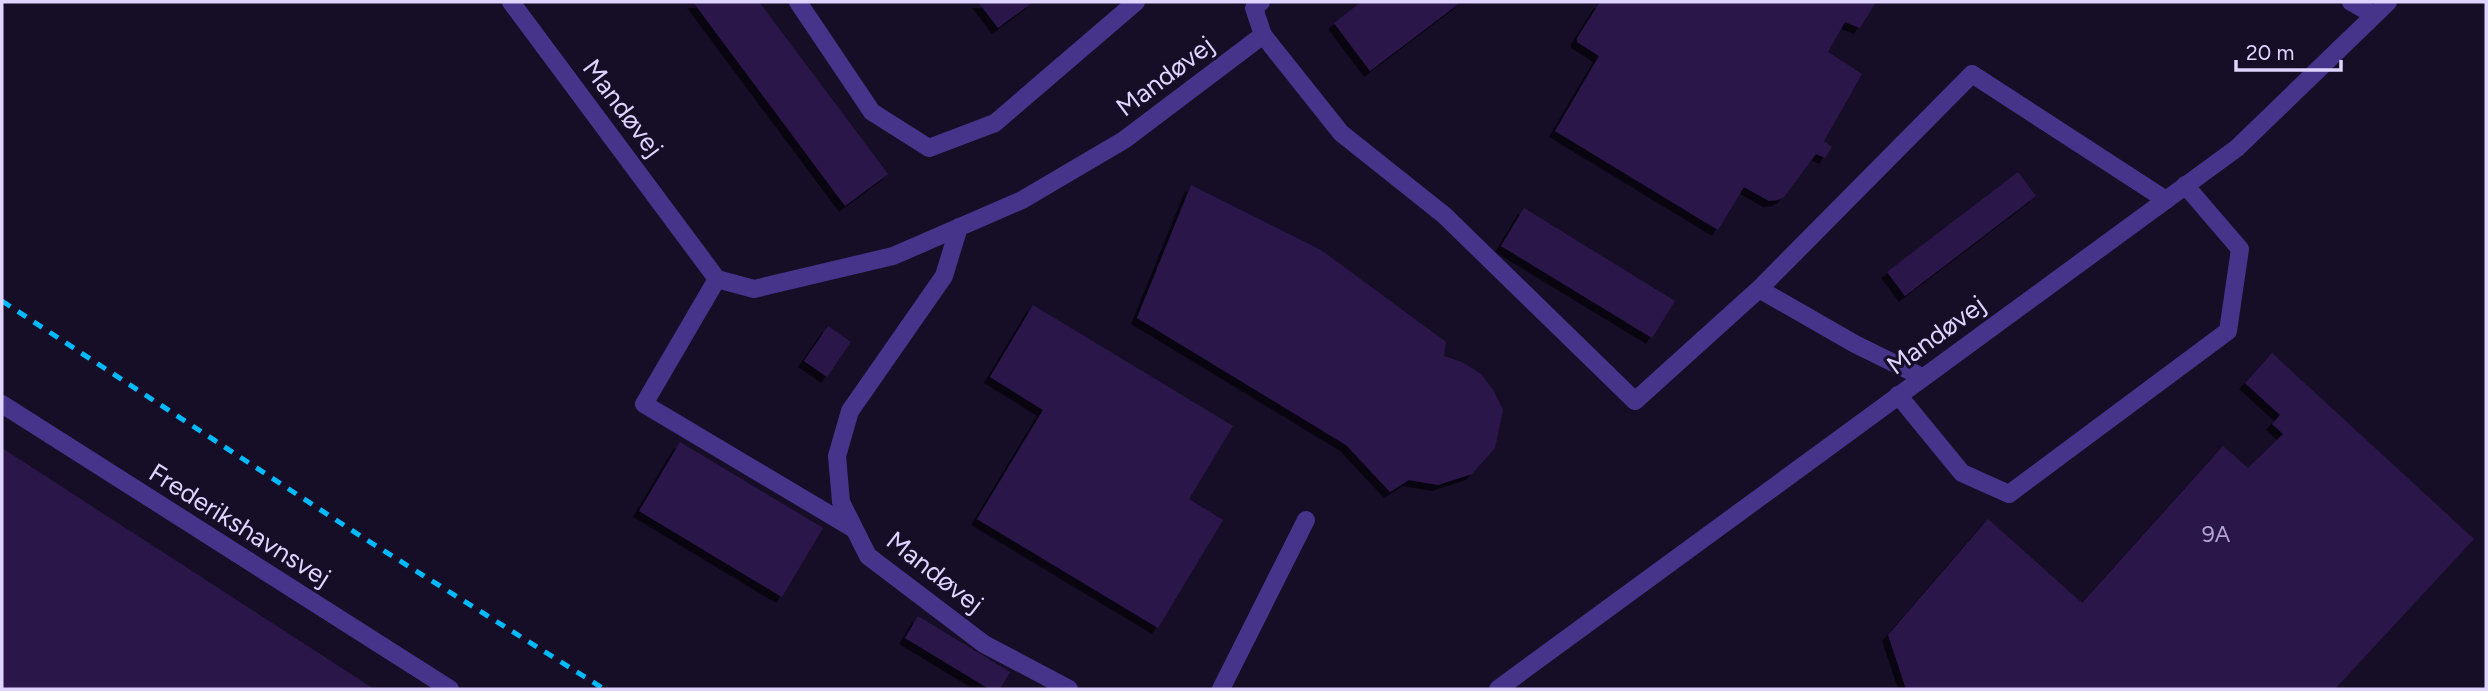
<svg xmlns="http://www.w3.org/2000/svg" width="2488" height="691" font-family="Figtree,sans-serif">
<style>
.building{fill:#2a1749;filter:url(#shadow)}
.lines{fill:none;stroke-linecap:round;stroke-linejoin:round}
.lane{stroke:#46348a;stroke-width:18}
.street{stroke:#46348a;stroke-width:18}
.rail{stroke:#00bafe;stroke-width:5;stroke-dasharray:10 9;stroke-linecap:butt}
.labels{text-anchor:middle;stroke-width:6;stroke-linejoin:round;paint-order:stroke}
.number-label{font-size:23px;fill:#b2a4d2}
.street-label{font-size:26px;fill:#dfd3ff;stroke:#160d27}
</style>
<defs>
<filter id="shadow"><feDropShadow dx="-6" dy="6" stdDeviation="0" flood-color="#0009"/></filter>
</defs>
<rect width="100%" height="100%" fill="#160d27"/>
<!-- building -->
<path class="building" d="M693,2H759L888,174L845,206Z
M978,2H1033L998,28Z
M1361,2H1461L1370,71L1334,23Z
M1600,2H1876L1860,28L1845,22L1828,52L1862,74L1824,141L1832,147L1825,158L1816,154L1784,197L1778,200L1769,201L1744,187L1718,230L1555,131L1599,56L1577,42V38Z
M2018,172L2036,196L1905,296L1887,272Z
M1191,185L1321,250L1446,342L1444,356L1462,362L1481,374L1494,391L1503,410L1495,448L1472,474L1438,485L1409,480L1390,492L1346,445L1137,318Z
M1524,208L1675,301L1652,338L1501,246Z
M1033,305L1233,426L1189,499L1223,520L1158,628L977,519L1043,410L990,377Z
M828,326L851,342L827,377L804,361Z
M2272,353L2474,539L2335,689H1906L1888,635L1988,519L2082,603L2223,446L2248,468L2283,434L2272,424L2280,415L2245,383Z
M680,442L823,528L782,597L639,511Z
M2,448L374,689H2Z
M918,616L1010,672L1000,689H989L905,638Z"/>
<g class="lines">
<!-- lane -->
<path class="lane" d="M798,2L872,112L929,148L995,123L1136,2
M2351,2L2374,15
M1263,35L1341,133L1444,215L1635,401L1759,289L1972,74L2166,200
M717,279L644,404L854,529
M1759,289L1855,344L1922,377
M1898,395L1962,473L2009,494L2228,331L2240,249L2185,185
M1221,689L1306,520"/>
<!-- street -->
<path class="street" d="M511,2L717,279L754,289L893,256L1022,200L1124,140L1263,35L1254,8L1261,2
M959,227L944,276L850,411L837,456L841,502L868,556L984,644L1069,689
M2,404L450,689
M1498,689L2237,148L2388,2"/>
<!-- rail -->
<path class="rail" d="M2,301L362,537L604,689"/>
</g>
<g class="labels">
<!-- number labels -->
<g class="number-label">
<text x="2216" y="542">9A</text>
</g>
<!-- street labels -->
<g class="street-label">
<text transform="translate(1165 76) rotate(-37)" y="9">Mandøvej</text>
<text transform="translate(623 108) rotate(53)" y="9">Mandøvej</text>
<text transform="translate(1936 335) rotate(-36)" y="9">Mandøvej</text>
<text transform="translate(240 525) rotate(32)" y="9">Frederikshavnsvej</text>
<text transform="translate(935 572) rotate(38)" y="9">Mandøvej</text>
</g>
</g>
<!-- border -->
<rect width="2488" height="691" fill="none" stroke="#dfd3ff" stroke-width="7"/>
<!-- scale -->
<path d="M2236 60v10h105v-10" fill="none" stroke="#dfd3ff" stroke-width="3.5"/>
<text x="2246" y="60" font-size="21" fill="#dfd3ff" stroke="#160d27" stroke-width="5" paint-order="stroke">20 m</text>
</svg>
